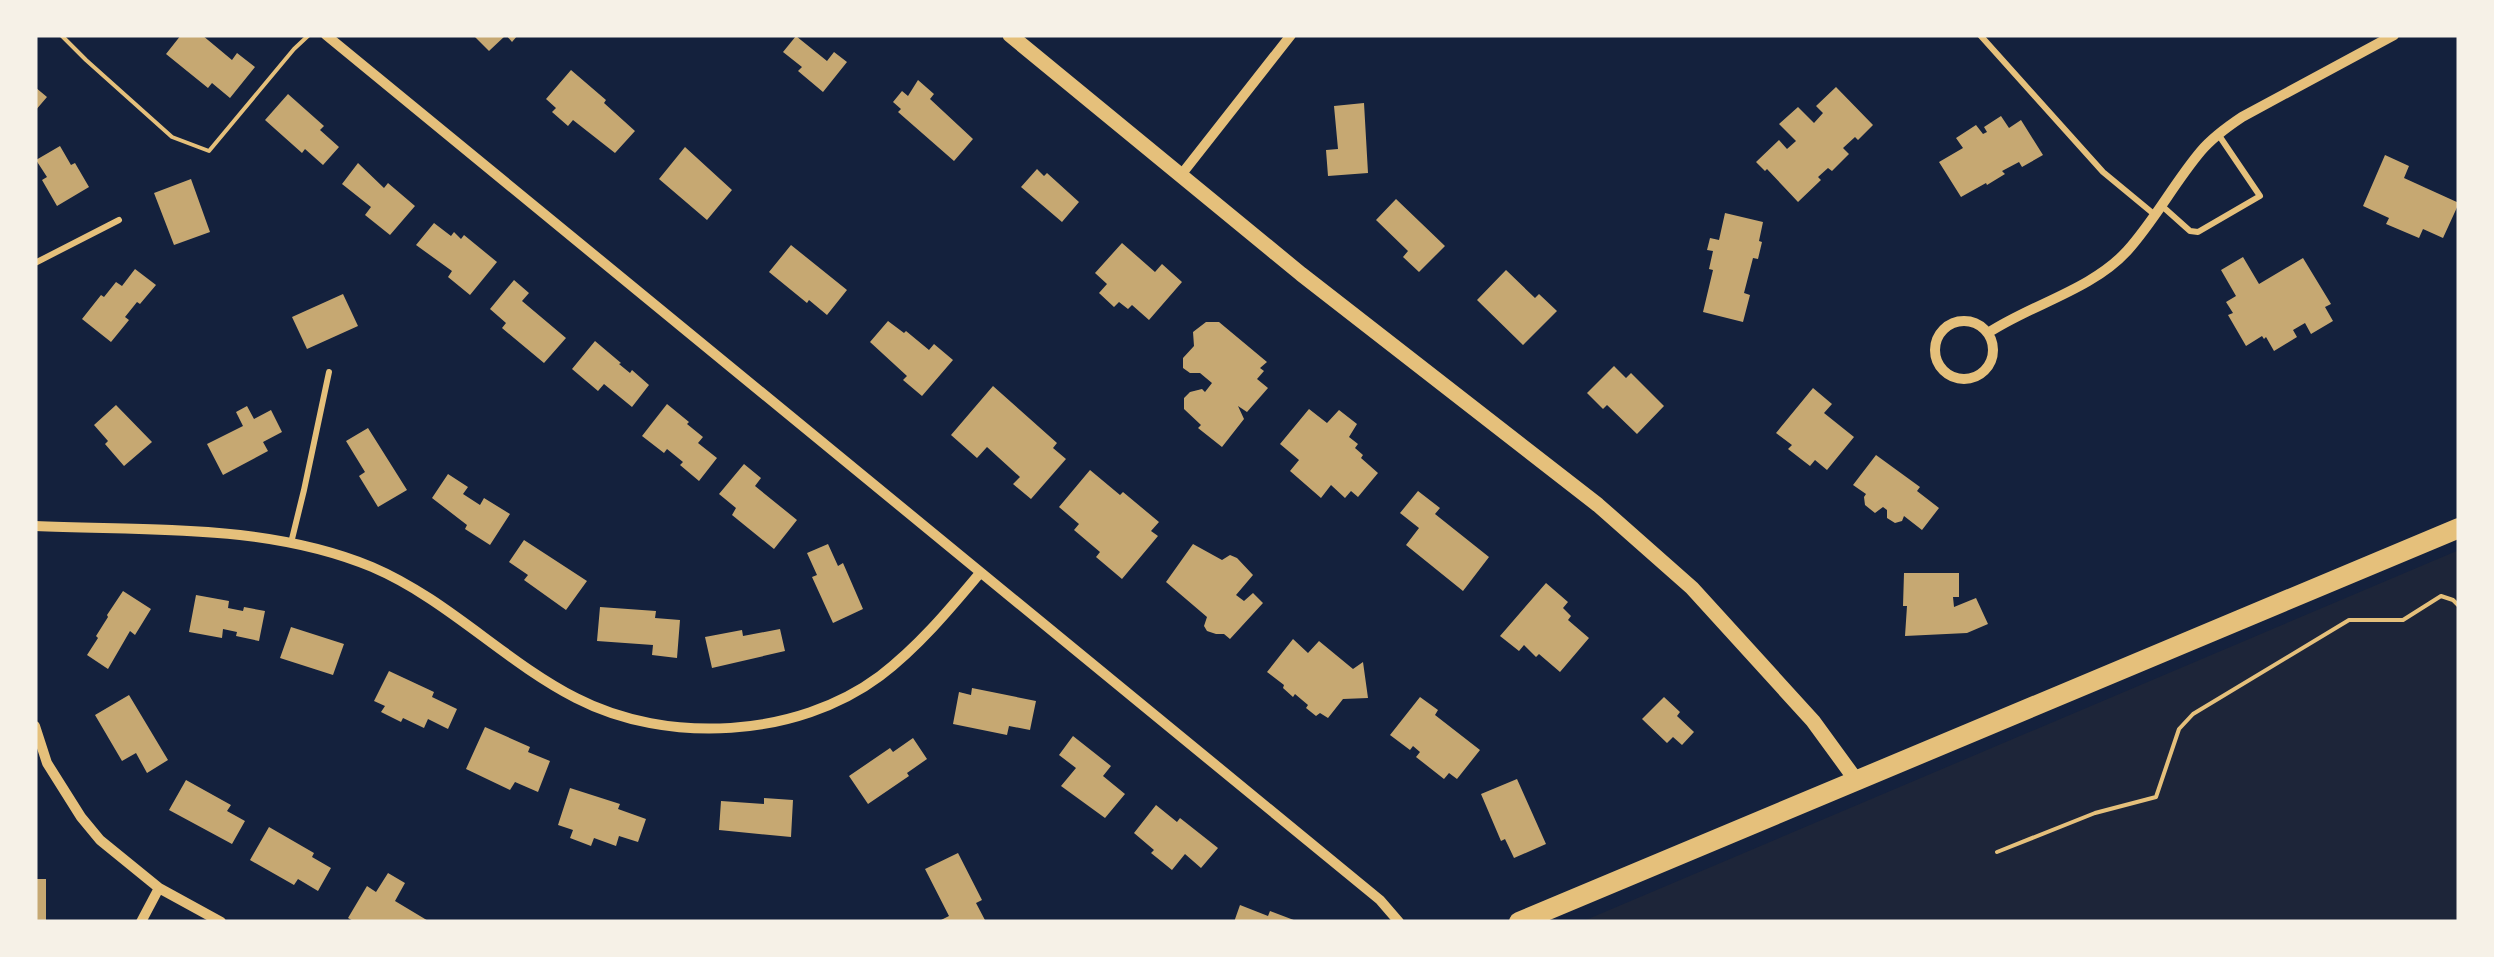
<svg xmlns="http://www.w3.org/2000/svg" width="2494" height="957" font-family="Helvetica,sans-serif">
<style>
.green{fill:#1d2539}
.building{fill:#c6a872}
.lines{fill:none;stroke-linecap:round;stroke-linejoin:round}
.path{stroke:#e5c07b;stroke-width:4}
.service{stroke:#e5c07b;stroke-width:6}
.minor{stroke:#e5c07b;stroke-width:10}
.tertiary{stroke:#e5c07b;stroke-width:15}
.primary{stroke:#e5c07b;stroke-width:20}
</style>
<rect width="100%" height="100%" fill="#14213d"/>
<!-- green -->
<path class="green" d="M2459,550V922H1581Z"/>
<!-- building -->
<path class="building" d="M181,35H202L232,60L237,53L255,67L230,98L212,83L208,88L166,54Z
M473,35H518L512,42L506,35L489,51Z
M796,36L827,61L834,52L847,62L823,92L798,71L802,67L783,52Z
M571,70L606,100L604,103L635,131L615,153L573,120L568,126L552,112L556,108L546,99Z
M918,80L934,94L930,99L973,139L954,161L898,112L901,109L893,102L902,91L908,96Z
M35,87L47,97L35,111Z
M1836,87L1873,125L1858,140L1855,137L1843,148L1849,154L1832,171L1828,168L1818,177L1821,180L1798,202L1767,169L1765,171L1756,162L1779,140L1787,149L1796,141L1779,124L1798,107L1814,123L1823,113L1816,106Z
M288,94L324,126L320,130L339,147L323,165L305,149L302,153L265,120Z
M1364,103L1368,173L1328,176L1326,150L1338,149L1334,106Z
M2001,116L2009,128L2021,120L2043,155L2022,167L2019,162L2002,171L2005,174L1987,185L1986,183L1961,197L1939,162L1963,148L1956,138L1976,125L1983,134L1987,132L1984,127Z
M60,146L71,165L75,163L89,187L57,206L42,180L47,177L36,160Z
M685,147L732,190L707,220L659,179Z
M2385,155L2409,166L2404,178L2459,203L2443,238L2423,229L2419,238L2386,224L2389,218L2363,206Z
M358,163L384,188L388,183L415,206L390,235L365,215L371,207L342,184Z
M1037,169L1044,176L1047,173L1079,202L1062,222L1021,187Z
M191,179L210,232L174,245L154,193Z
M1396,199L1445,246L1419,272L1403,257L1408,251L1376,220Z
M1725,213L1763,222L1759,241L1762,242L1758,259L1753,258L1744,293L1750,295L1743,322L1703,312L1713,270L1709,269L1713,251L1707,250L1710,238L1719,240Z
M434,223L451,236L454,232L461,239L464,235L497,262L470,295L448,277L452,271L416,245Z
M1122,243L1155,272L1162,264L1182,282L1149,320L1132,305L1128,309L1119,302L1114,307L1099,293L1107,284L1095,273Z
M791,245L847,290L827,315L809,300L807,303L769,272Z
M2243,257L2259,284L2303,258L2331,304L2325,307L2333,321L2311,334L2305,323L2293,330L2297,337L2274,351L2266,337L2264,339L2262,336L2246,346L2228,315L2233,313L2226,302L2236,296L2221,270Z
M135,269L156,285L140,304L137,302L125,317L129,320L111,342L82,319L101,295L104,297L116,282L122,286Z
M1506,270L1535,298L1539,294L1557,311L1523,345L1477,300Z
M514,280L529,293L522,301L566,338L544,363L502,328L506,323L490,309Z
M343,294L358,326L307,349L292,317Z
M888,321L904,333L906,331L929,350L934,344L953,360L922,396L903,380L907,376L870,342Z
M1206,322H1219L1267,362L1260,368L1264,371L1257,379L1268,388L1247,412L1238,406L1244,419L1222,447L1198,428L1201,425L1184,409V398L1190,392L1202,389L1205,392L1212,383L1200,373H1190L1183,368V358L1194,346L1193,332Z
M595,341L621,363L619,364L630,373L632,370L649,385L632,407L604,384L598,391L572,369Z
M1614,366L1626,378L1631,373L1664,406L1637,434L1607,405L1603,409L1587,393Z
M993,386L1057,443L1053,448L1066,459L1031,499L1013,484L1020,477L987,447L977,458L951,435Z
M1813,388L1832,404L1824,413L1854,437L1827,470L1815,460L1810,466L1788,449L1792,445L1776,433Z
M667,404L689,422L687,424L703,437L698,443L717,458L699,481L680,465L683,462L667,449L664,453L642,436Z
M116,405L152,442L124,466L105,444L108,441L94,425Z
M247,406L254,419L271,410L282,432L263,442L268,451L223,475L207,444L243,426L236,412Z
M1309,409L1327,423L1339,410L1357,424L1349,437L1358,444L1355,448L1363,455L1361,458L1378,473L1358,497L1351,491L1345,498L1331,485L1321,498L1290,471L1299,460L1280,444Z
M368,428L407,490L378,507L359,476L365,472L346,441Z
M1876,455L1920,487L1917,491L1939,508L1922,530L1904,516L1902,521L1895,523L1887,518V510L1883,507L1875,513L1865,505L1864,497L1866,494L1853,485Z
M744,464L761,478L755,486L797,520L774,549L732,515L736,508L719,494Z
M1090,470L1120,495L1123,492L1159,522L1151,531L1158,536L1122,579L1096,557L1100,552L1074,530L1079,524L1059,507Z
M448,474L468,487L463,494L480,505L484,498L510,514L490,545L465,529L467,525L432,498Z
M1418,491L1440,508L1435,514L1489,557L1463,591L1406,545L1419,528L1400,513Z
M524,540L587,581L566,610L524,580L528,575L509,562Z
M828,544L838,566L843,563L863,609L833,623L812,577L817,575L807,553Z
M1193,544L1222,560L1230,555L1237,558L1253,575L1236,595L1244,601L1253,593L1263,603L1230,639L1224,634H1216L1207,631L1204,626L1207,617L1166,582Z
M1904,573H1959V597H1953L1954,607L1976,598L1988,624L1967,633L1905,636L1907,606H1903Z
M1546,583L1568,602L1563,608L1571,616L1568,620L1589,638L1560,672L1539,654L1536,657L1524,645L1519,651L1500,636Z
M123,591L151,609L135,635L130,631L108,669L87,655L98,638L96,636L108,617L107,615Z
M196,595L229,601L228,608L243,611L244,607L265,611L259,641L236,636L237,632L223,629L222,638L189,632Z
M600,607L656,611L655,618L680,620L677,658L652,655L653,645L597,641Z
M291,627L344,644L333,675L280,658Z
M780,629L785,651L712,668L705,637L742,630L743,636Z
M1293,639L1308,653L1319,641L1353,669L1363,662L1368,698L1343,699L1328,718L1320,713L1316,716L1306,708L1308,705L1295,694L1293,697L1283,688L1284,685L1267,672Z
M389,671L434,692L432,697L457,709L448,729L428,719L424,728L403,718L401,722L381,712L385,706L374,701Z
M972,688L1036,701L1030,730L1009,726L1007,735L953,724L959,692L971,695Z
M129,695L168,760L147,773L136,753L122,761L95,715Z
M1420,697L1438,710L1435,715L1480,750L1457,779L1449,773L1444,779L1416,757L1420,752L1413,746L1410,750L1390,735Z
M1664,697L1680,712L1677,716L1694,732L1682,745L1673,737L1667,743L1642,719Z
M485,727L530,747L528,752L550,761L538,792L515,782L510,790L466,769Z
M1073,736L1111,766L1103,776L1125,794L1105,818L1061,786L1076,768L1059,755Z
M913,738L927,759L907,773L909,776L868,804L849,776L890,748L893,752Z
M1517,779L1546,844L1514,858L1505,839L1501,841L1481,794Z
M186,780L231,805L227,811L245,821L232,844L169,810Z
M570,788L620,804L618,809L646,819L638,842L619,836L616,846L594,838L591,846L570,838L573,830L558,825Z
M764,798L793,800L791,837L719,830L721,801L764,804Z
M1156,805L1177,822L1180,818L1218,848L1201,868L1185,854L1172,870L1151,853L1154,850L1134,833Z
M269,827L314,853L312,857L331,868L318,891L298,879L294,885L250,860Z
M958,853L982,900L976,903L986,922H937L949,916L925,869Z
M388,873L405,883L395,901L430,922H355L348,918L367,886L376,892Z
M35,879H46V922H35Z
M1240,905L1268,916L1270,911L1299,922H1234Z"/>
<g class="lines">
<!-- path -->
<path class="path" d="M61,35L86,60L172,137L209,151L294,49L309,35
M1997,852L2095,813L2156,797L2179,729L2193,714L2349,620H2403L2441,596L2453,600L2459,606"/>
<!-- service -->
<path class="service" d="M1980,35L2103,172L2155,215
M2162,206L2190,231L2198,232L2260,196L2218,134
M35,263L119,220
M291,543L304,490L329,372"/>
<!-- minor -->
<path class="minor" d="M326,35L1380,900L1399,922
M1181,175L1291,35
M1935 350a29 29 0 1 1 58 0a29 29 0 1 1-58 0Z
M1988,333C2032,304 2091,290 2127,251C2155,220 2174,183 2201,151C2212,138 2227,127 2242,117L2394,35
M35,526C147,531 266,523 372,567C447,599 504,661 576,698C667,745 797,738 880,676C918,647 949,610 980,573
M35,726L47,763L81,817L100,840L159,888L221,922
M141,922L159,888"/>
<!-- tertiary -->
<path class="tertiary" d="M1010,35L1301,274L1598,505L1692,588L1813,721L1856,780"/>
<!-- primary -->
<path class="primary" d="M1519,922L2459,528"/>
</g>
<!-- border -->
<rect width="2494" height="957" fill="none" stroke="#f6f1e7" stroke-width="75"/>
</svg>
